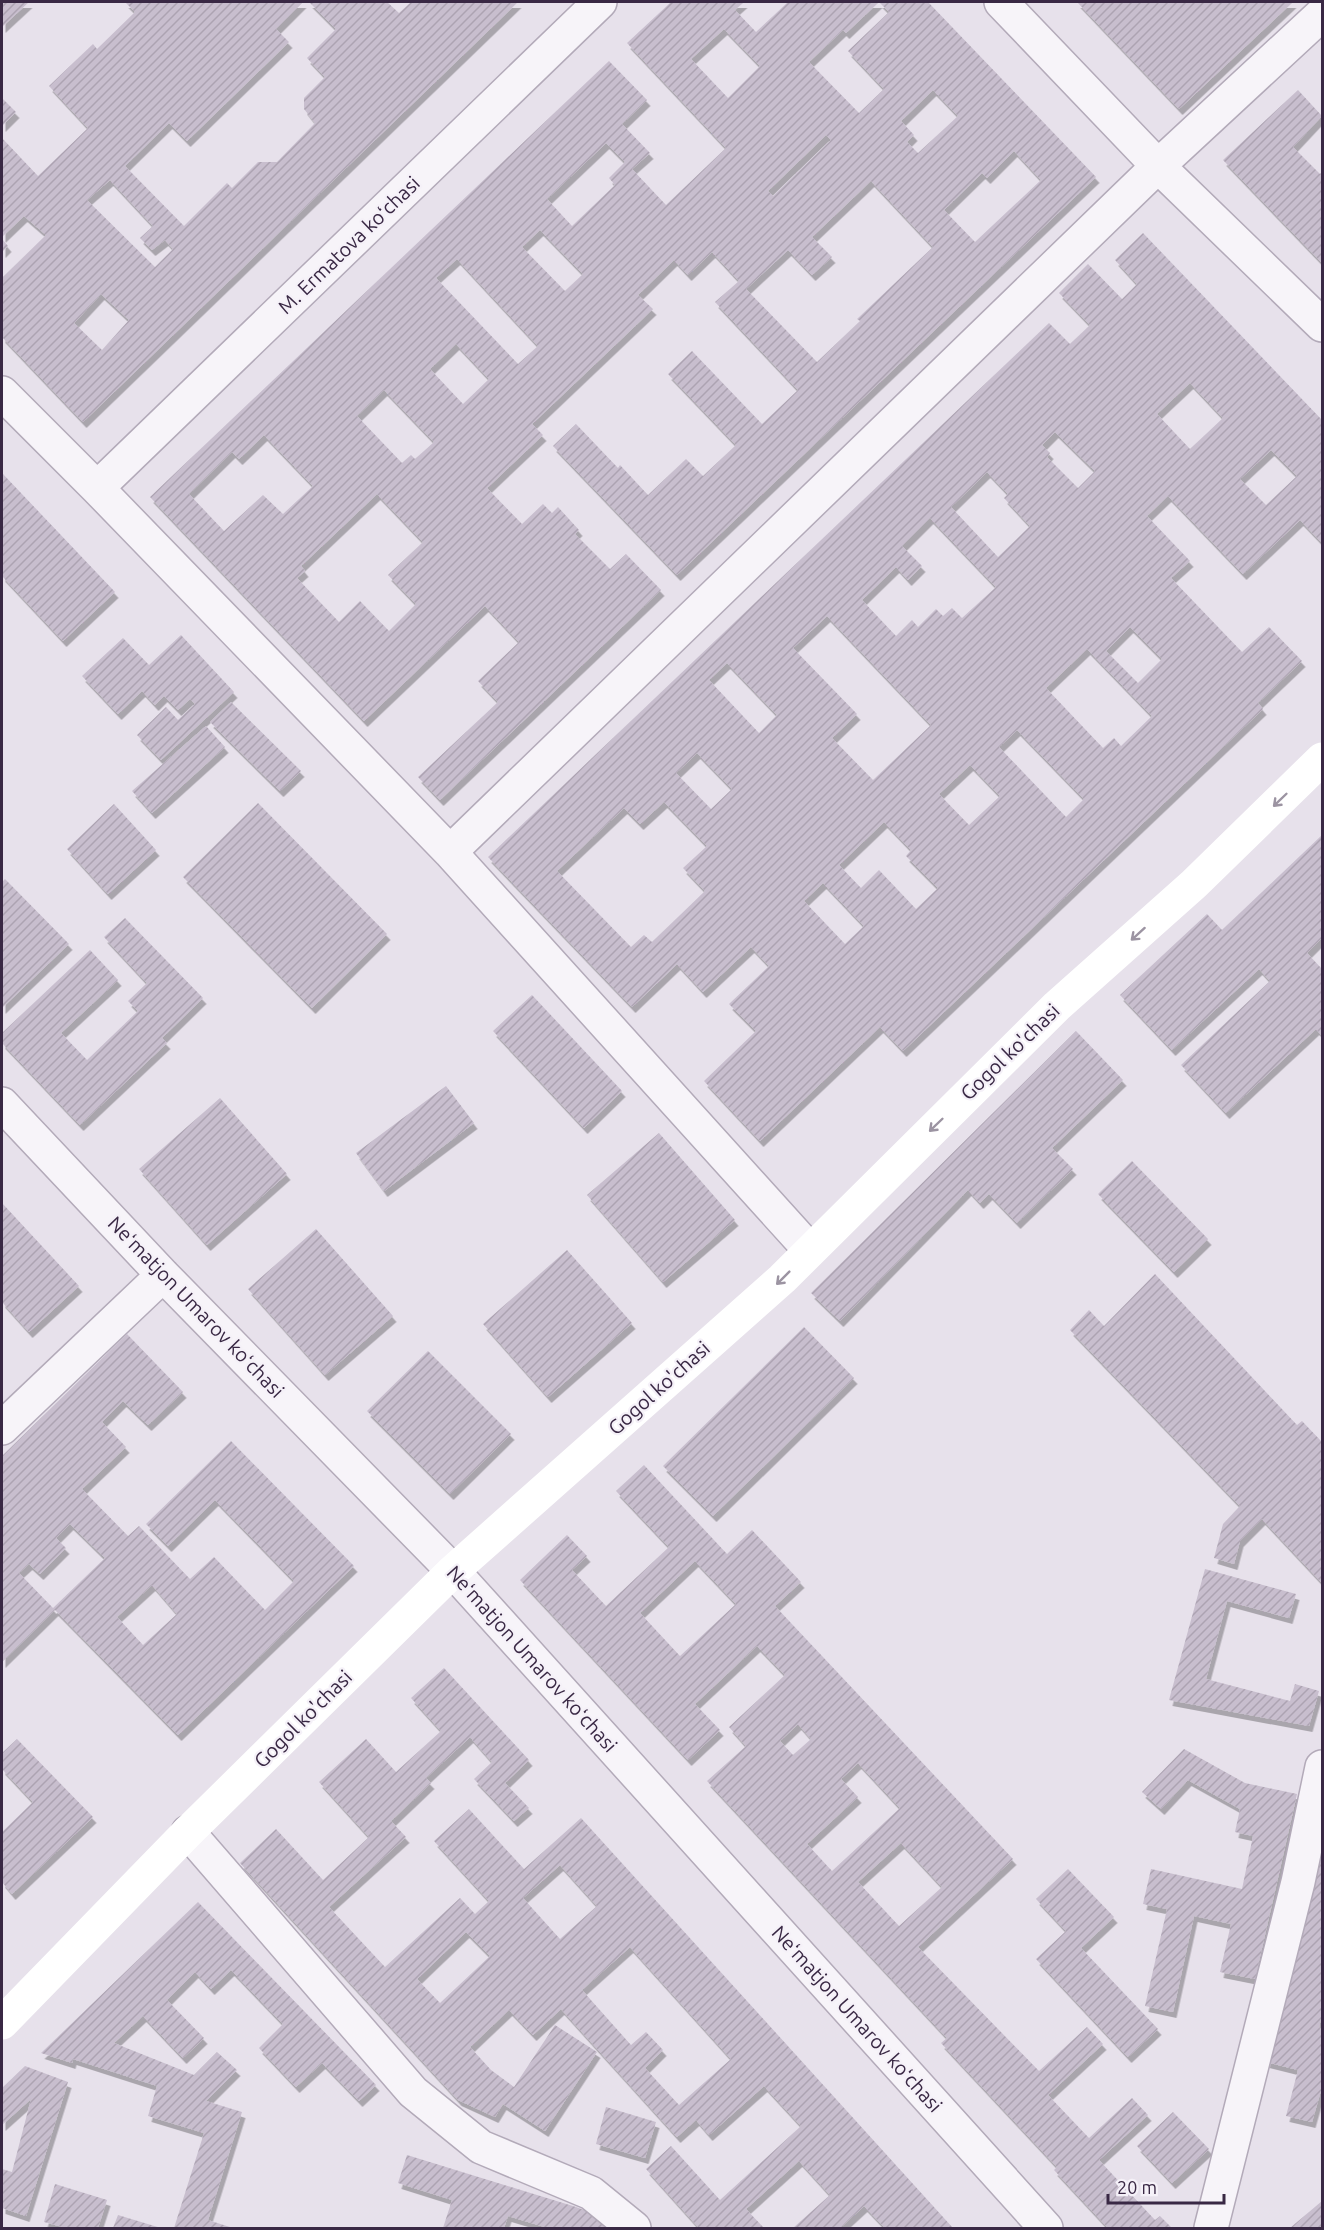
<svg xmlns="http://www.w3.org/2000/svg" width="1324" height="2230" font-family="Ubuntu,sans-serif">
<style>
.building{fill:url(#building-hatch);fill-rule:evenodd;filter:url(#shadow)}
.lines{fill:none;stroke-linecap:round;stroke-linejoin:round}
.minor-casing{stroke:#b3aab9;stroke-width:36}
.minor{stroke:#f7f4f9;stroke-width:33}
.secondary{stroke:#fff;stroke-width:33}
.oneway{stroke:#9c94a2}
.labels{text-anchor:middle;stroke-width:4.5;stroke-linejoin:round;paint-order:stroke}
.street-label{font-size:20px;fill:#392844;stroke:#f5f1f8}
</style>
<defs>
<pattern id="building-hatch" width="6" height="6" patternUnits="userSpaceOnUse" patternTransform="scale(1.5)"><rect width="6" height="6" fill="#c8bece"/><path d="M-1 1l2-2M0 6l6-6M5 7l2-2" fill="none" stroke="#ada3b2"/></pattern>
<filter id="shadow"><feDropShadow dx="3.5" dy="6" stdDeviation="0" flood-color="#0004"/></filter>
</defs>
<rect width="100%" height="100%" fill="#e7e1eb"/>
<!-- building -->
<path class="building" d="M2,2H29L2,27Z
M125,2H303L276,29L289,42L187,141L169,123L125,166L184,226L227,183L232,188L258,162H277L315,123L304,109V98L325,77L307,58L336,29L309,2H387L399,13L410,3L408,2H518L83,422L2,337V278L46,235L24,216L2,237V138L38,176L88,128L49,86L93,44L97,49L135,12ZM110,180L153,226L140,238L152,250L165,240L173,249L155,267L87,200ZM101,294L129,320L102,350L74,323Z
M671,2H744L735,10L756,32L788,2H928L1096,177L677,575L553,446L576,424L618,468L620,465L648,495L686,459L703,476L736,445L668,374L692,351L762,424L798,390L715,302L739,281L712,252L688,275L674,260L638,295L653,309L532,424L543,435L487,488L522,524L543,504L552,513L558,507L579,530L575,534L610,569L626,554L661,590L440,800L418,777L498,702L478,681L519,642L485,606L364,721L150,497L609,61L647,100L622,124L650,153L632,169L666,205L726,148L627,43ZM879,2L889,12L848,51L884,89L859,113L809,62L843,30L846,33ZM724,29L760,66L728,98L691,59ZM933,90L958,116L918,153L907,142L914,135L901,121ZM826,135L831,140L773,196L768,191ZM606,143L625,162L609,178L615,185L572,226L547,199ZM1014,151L1041,180L975,242L944,210L982,173L987,178ZM871,181L933,247L857,319L860,321L817,362L746,289L788,250L812,275L832,257L812,237ZM540,230L583,274L565,291L522,247ZM457,259L538,346L518,364L436,278ZM456,344L489,379L463,404L430,369ZM384,390L434,442L415,459L411,455L402,463L357,416ZM264,435L313,486L283,514L263,495L224,531L189,494L232,452L239,459ZM377,494L423,542L388,575L416,604L389,631L360,601L339,622L297,578L305,571L301,566Z
M1077,2H1293L1179,109Z
M1298,90L1322,116L1293,147L1320,174L1322,172V263L1223,160Z
M2,98L16,112L2,126Z
M1143,233L1322,420V543L1300,520L1243,574L1168,496L1147,516L1190,561L1171,578L1242,652L1269,627L1302,661L1258,703L1263,709L903,1051L880,1027L760,1141L704,1081L756,1031L729,1004L769,966L751,947L703,992L677,964L632,1007L488,857L1049,323L1070,344L1090,325L1059,293L1088,264L1122,299L1137,284L1115,260ZM1190,383L1223,418L1190,449L1157,414ZM1055,432L1095,471L1078,488L1047,457L1050,453L1042,445ZM1271,450L1297,476L1266,505L1240,479ZM987,472L1008,494L1004,498L1030,526L998,557L951,507ZM930,518L996,587L962,618L952,608L943,616L936,609L918,627L912,620L896,636L862,600L896,567L908,580L922,566L902,546ZM827,616L931,725L873,780L832,738L857,714L793,648ZM1130,627L1162,659L1138,683L1106,651ZM1087,649L1152,716L1121,746L1114,738L1103,748L1046,688ZM727,663L777,715L759,733L709,680ZM1017,730L1084,799L1066,817L999,747ZM697,753L732,789L711,809L676,773ZM970,765L1000,796L969,825L939,794ZM664,802L707,846L683,868L705,891L652,942L644,935L631,947L557,871L624,808L640,824ZM884,822L911,850L906,856L938,888L916,909L879,870L861,888L839,865ZM823,883L864,926L845,944L804,901Z
M2,239L8,246L2,252Z
M2,473L115,592L63,641L2,576Z
M181,635L234,692L161,760L137,735L166,707L178,720L195,704L190,699L178,710L164,696L155,705L142,691L118,714L82,676L123,638L149,665Z
M231,702L301,771L280,791L210,722Z
M206,726L225,747L152,813L132,791Z
M258,803L387,934L312,1008L183,877Z
M114,804L156,850L108,894L67,849Z
M1322,835V938L1307,953L1322,969V1036L1316,1029L1226,1113L1181,1065L1270,981L1259,969L1172,1050L1120,995L1207,914L1222,930Z
M5,879L69,944L2,1008V882Z
M125,918L203,998L162,1038L167,1043L80,1125L2,1043V1033L90,950L118,980L61,1033L87,1060L138,1011L128,1001L147,983L104,937Z
M532,995L622,1091L584,1128L493,1031Z
M1076,1031L1123,1080L1052,1148L1073,1169L1017,1223L989,1194L980,1203L968,1190L840,1321L811,1293Z
M446,1086L474,1123L384,1191L356,1153Z
M220,1098L287,1174L207,1245L139,1169Z
M659,1133L735,1220L663,1282L587,1195Z
M1132,1161L1208,1239L1174,1272L1098,1194Z
M2,1203L79,1286L29,1332L2,1302Z
M316,1229L393,1316L325,1375L248,1289Z
M567,1250L632,1323L548,1397L483,1324Z
M1155,1274L1297,1425L1302,1421L1322,1442V1583L1262,1519L1240,1541L1234,1564L1214,1558L1223,1524L1240,1506L1070,1330L1089,1310L1104,1326Z
M804,1327L854,1378L713,1516L663,1466Z
M127,1334L183,1392L148,1425L123,1401L102,1422L126,1447L82,1489L128,1536L139,1526L190,1579L214,1557L265,1610L294,1581L215,1500L168,1546L146,1524L231,1441L354,1566L178,1735L55,1610L2,1662V1456ZM70,1524L105,1558L53,1608L19,1573L29,1564L40,1574L66,1548L56,1538ZM152,1585L177,1614L143,1645L117,1617Z
M428,1351L511,1434L450,1494L367,1411Z
M644,1465L727,1554L752,1530L801,1582L775,1606L1013,1859L918,1947L1039,2071L1087,2027L1103,2044L1048,2095L1089,2138L1132,2098L1148,2115L1099,2160L1155,2220L1160,2216L1172,2228H1108L1054,2170L1057,2167L941,2043L947,2038L707,1781L746,1746L729,1727L785,1675L757,1646L695,1704L720,1730L688,1760L520,1580L567,1535L587,1556L572,1570L606,1606L669,1547L616,1491ZM695,1561L736,1604L680,1656L640,1613ZM798,1724L811,1739L793,1755L780,1741ZM858,1763L900,1808L832,1871L807,1844L858,1797L841,1779ZM901,1843L942,1887L899,1926L858,1882Z
M1205,1569L1296,1594L1289,1618L1227,1601L1206,1679L1290,1701L1295,1684L1319,1691L1309,1726L1169,1700Z
M444,1668L529,1760L505,1783L529,1808L514,1821L474,1779L492,1762L470,1737L426,1778L431,1783L391,1821L406,1837L329,1907L385,1967L460,1898L475,1914L489,1901L434,1841L469,1809L524,1869L581,1818L953,2228H885L864,2206L840,2228H793L830,2195L799,2161L746,2209L764,2228H699L646,2169L671,2146L720,2200L801,2126L764,2086L709,2135L696,2120L677,2137L561,2009L533,2035L509,2010L470,2047L491,2070L514,2087L555,2025L597,2052L545,2131L503,2104L495,2117L458,2100L240,1863L276,1829L323,1880L369,1837L319,1782L366,1739L396,1772L441,1731L411,1698ZM560,1865L597,1906L560,1939L523,1898ZM466,1932L490,1956L440,2003L417,1979ZM630,1947L731,2059L679,2105L645,2068L663,2050L646,2032L631,2045L582,1990Z
M17,1739L93,1817L12,1894L2,1882V1832L33,1802L2,1769V1753Z
M1184,1749L1245,1783L1297,1794L1255,1979L1220,1972L1231,1924L1194,1916L1173,2012L1145,2006L1167,1909L1143,1904L1151,1869L1242,1889L1253,1836L1235,1832L1240,1809L1188,1780L1161,1809L1142,1792Z
M1322,1850V2013L1319,2028L1322,2029V2087L1312,2122L1286,2116L1298,2070L1266,2062Z
M1068,1869L1114,1917L1081,1948L1158,2029L1128,2057L1036,1959L1066,1931L1036,1899Z
M198,1902L376,2085L359,2101L322,2063L296,2087L259,2048L283,2024L231,1970L211,1989L195,1972L167,2000L204,2038L183,2058L143,2016L114,2043L194,2075L217,2052L237,2070L206,2101L242,2112L208,2220L233,2228H174L204,2133L148,2116L157,2086L73,2059L72,2063L41,2053Z
M25,2066L68,2082L26,2216L2,2208V2169L12,2172L31,2099L2,2125V2088Z
M606,2107L656,2122L645,2158L596,2144Z
M1173,2112L1209,2149L1172,2183L1137,2146Z
M407,2155L576,2207L608,2219L618,2228H548L508,2216L504,2228H443L452,2200L398,2183Z
M55,2184L107,2200L98,2228H66L44,2222Z
M1322,2201V2228H1290Z
M118,2215L161,2228H113Z"/>
<g class="lines">
<!-- minor casing -->
<g class="minor-casing">
<path id="minor" d="M1001,2L1158,166L1322,325
M2,393L97,488L450,852L809,1249
M97,488L600,2
M450,852L1158,166L1322,14
M2,1104L163,1275L453,1571L1046,2228
M2,1428L163,1275
M188,1832L413,2092L481,2147L591,2193L634,2228
M1211,2228L1298,1882L1322,1767"/>
</g>
<!-- minor -->
<use href="#minor" class="minor"/>
<!-- secondary -->
<path class="secondary" d="M2,2023L188,1832L453,1571L782,1279L1057,1006L1194,884L1322,759"/>
</g>
<!-- one-way arrows -->
<defs><path id="oneway-shaft" d="M-6 0H5M1.5-3L5.5 0L1.5 3" fill="none" stroke-width="1.6" stroke-linecap="round" stroke-linejoin="round" transform="scale(1.5)"/></defs>
<g class="oneway">
<use href="#oneway-shaft" transform="translate(1280 800) rotate(136)"/>
<use href="#oneway-shaft" transform="translate(1138 934) rotate(138)"/>
<use href="#oneway-shaft" transform="translate(936 1125) rotate(136)"/>
<use href="#oneway-shaft" transform="translate(783 1278) rotate(135)"/>
</g>
<g class="labels">
<!-- street labels -->
<g class="street-label">
<text transform="translate(349 245) rotate(-44)" y="7">M. Ermatova koʻchasi</text>
<text transform="translate(1010 1052) rotate(-44)" y="7">Gogol ko'chasi</text>
<text transform="translate(196 1307) rotate(46)" y="7">Neʻmatjon Umarov koʻchasi</text>
<text transform="translate(659 1388) rotate(-42)" y="7">Gogol ko'chasi</text>
<text transform="translate(532 1659) rotate(48)" y="7">Neʻmatjon Umarov koʻchasi</text>
<text transform="translate(303 1719) rotate(-45)" y="7">Gogol ko'chasi</text>
<text transform="translate(857 2019) rotate(48)" y="7">Neʻmatjon Umarov koʻchasi</text>
</g>
</g>
<!-- border -->
<rect width="1324" height="2230" fill="none" stroke="#392844" stroke-width="6"/>
<!-- scale -->
<path d="M1108 2194v9h116v-9" fill="none" stroke="#392844" stroke-width="3"/>
<text x="1117" y="2194" font-size="18" fill="#392844" stroke="#f5f1f8" stroke-width="4.5" paint-order="stroke">20 m</text>
</svg>
